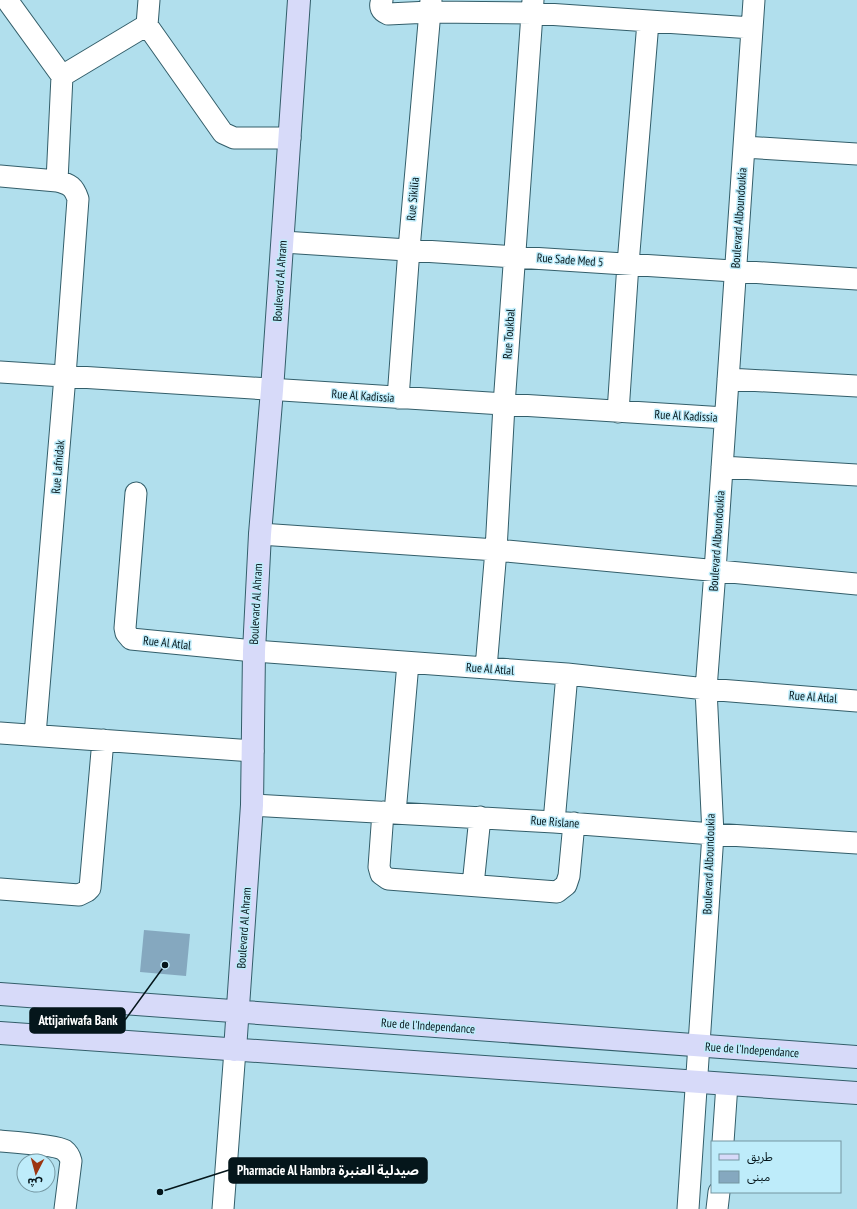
<svg xmlns="http://www.w3.org/2000/svg" width="857" height="1209" font-family="'PT Sans Narrow','Noto Sans Arabic',sans-serif">
<style>
.building{fill:#85a8bf}
.lines{fill:none;stroke-linecap:round;stroke-linejoin:round}
.street-casing{stroke:#335e6a;stroke-width:23}
.secondary-casing{stroke:#335e6a;stroke-width:24}
.street{stroke:#fff;stroke-width:21}
.secondary{stroke:#d7daf9;stroke-width:22}
.labels{text-anchor:middle;stroke-width:3;stroke-linejoin:round;paint-order:stroke}
.street-label{font-size:12px;fill:#05161b;stroke:#beecfa}
.leader{fill:none;stroke:#05161b;stroke-width:1.5}
.callout-dot{fill:#05161b;stroke:#beecfa;stroke-width:1.5}
.callout{fill:#05161b;stroke:#05161b;stroke-width:1.5}
.callout-label{font-size:13px;text-anchor:middle;font-weight:bold;fill:#fff}
</style>
<rect width="100%" height="100%" fill="#b1dfed"/>
<!-- building -->
<path class="building" d="M144,930L190,934L186,976L140,972Z"/>
<g class="lines">
<!-- street casing -->
<g class="street-casing">
<path id="street" d="M7,0L62,76L57,181
M149,0L147,25L223,133L234,138H290
M382,0C379,7 381,11 388,14L430,12L532,13L752,28
M62,76L147,25
M744,147L857,154
M0,176L57,181C70,184 74,187 78,199L65,376L35,735
M283,242L857,279
M0,372L725,418
M728,379L857,386
M398,398L409,249L431,0
M618,412L628,264L648,22
M722,467L857,475
M136,493L125,628L126,633L131,639L254,651L567,674L706,689L857,701
M260,534L496,550L857,584
M486,668L496,550L504,405L533,0
M0,733L253,751
M252,805L554,822L713,834L857,843
M383,812L379,867L381,874L388,879L557,892L566,885L569,876L574,823
M395,813L408,663
M554,822L567,674
M473,885L480,817
M0,889L79,895L87,891L90,888L103,740
M0,1141C12,1142 56,1145 64,1150C68,1153 70,1157 71,1161L65,1209
M723,1142L727,1084
M223,1209L235,1050
M688,1209L713,834L706,689L715,571L754,0
M717,1209L719,1192"/>
</g>
<!-- secondary casing -->
<g class="secondary-casing">
<path id="secondary" d="M0,994L857,1057
M0,1033L857,1093
M235,1050L252,805L254,651L260,534L272,390L299,0"/>
</g>
<!-- street -->
<use href="#street" class="street"/>
<!-- secondary -->
<use href="#secondary" class="secondary"/>
</g>
<g class="labels">
<!-- street labels -->
<g class="street-label">
<text transform="translate(413 199) rotate(-85)" y="4">Rue Sikilia</text>
<text transform="translate(739 218) rotate(-86)" y="4">Boulevard Alboundoukia</text>
<text transform="translate(570 260) rotate(4)" y="4">Rue Sade Med 5</text>
<text transform="translate(280 281) rotate(-86)" y="4">Boulevard Al Ahram</text>
<text transform="translate(509 334) rotate(-86)" y="4">Rue Toukbal</text>
<text transform="translate(363 396) rotate(4)" y="4">Rue Al Kadissia</text>
<text transform="translate(686 416) rotate(3)" y="4">Rue Al Kadissia</text>
<text transform="translate(58 467) rotate(-85)" y="4">Rue Lafnidak</text>
<text transform="translate(717 541) rotate(-86)" y="4">Boulevard Alboundoukia</text>
<text transform="translate(256 604) rotate(-87)" y="4">Boulevard Al Ahram</text>
<text transform="translate(167 643) rotate(6)" y="4">Rue Al Atlal</text>
<text transform="translate(490 669) rotate(4)" y="4">Rue Al Atlal</text>
<text transform="translate(813 697) rotate(4)" y="4">Rue Al Atlal</text>
<text transform="translate(555 822) rotate(4)" y="4">Rue Rislane</text>
<text transform="translate(709 864) rotate(-88)" y="4">Boulevard Alboundoukia</text>
<text transform="translate(244 928) rotate(-86)" y="4">Boulevard Al Ahram</text>
<text transform="translate(428 1026) rotate(4)" y="4">Rue de l'Independance</text>
<text transform="translate(752 1050) rotate(4)" y="4">Rue de l'Independance</text>
</g>
</g>
<!-- callouts -->
<path class="leader" d="M165 965L125 1020M160 1192L229 1170"/>
<g class="callout-dot">
<circle cx="165" cy="965" r="4"/>
<circle cx="160" cy="1192" r="4"/>
</g>
<g class="callout">
<rect x="30" y="1008" width="95" height="25" rx="4"/>
<rect x="229" y="1158" width="198" height="25" rx="4"/>
</g>
<g class="callout-label">
<text x="78" y="1025">Attijariwafa Bank</text>
<text x="328" y="1175">Pharmacie Al Hambra صيدلية العنبرة</text>
</g>
<!-- legend -->
<rect x="711" y="1141" width="130" height="52" fill="#beecfa" stroke="#7496a1"/>
<rect x="719" y="1154" width="20" height="6" fill="#d7daf9" stroke="#7496a1"/>
<text x="747" y="1161" font-size="12" fill="#05161b">طريق</text>
<rect x="719" y="1171" width="20" height="12" fill="#85a8bf" stroke="#7496a1"/>
<text x="747" y="1181" font-size="12" fill="#05161b">مبنى</text>
<!-- north arrow -->
<g transform="translate(36 1173) rotate(186)"><circle r="19" fill="#beecfa" stroke="#7496a1"/>
<path d="M0-3L7 15L0 10L-7 15Z" fill="#9c3511"/>
<text y="-6" font-size="11" font-weight="bold" text-anchor="middle" fill="#05161b">ش</text>
</g>
</svg>
